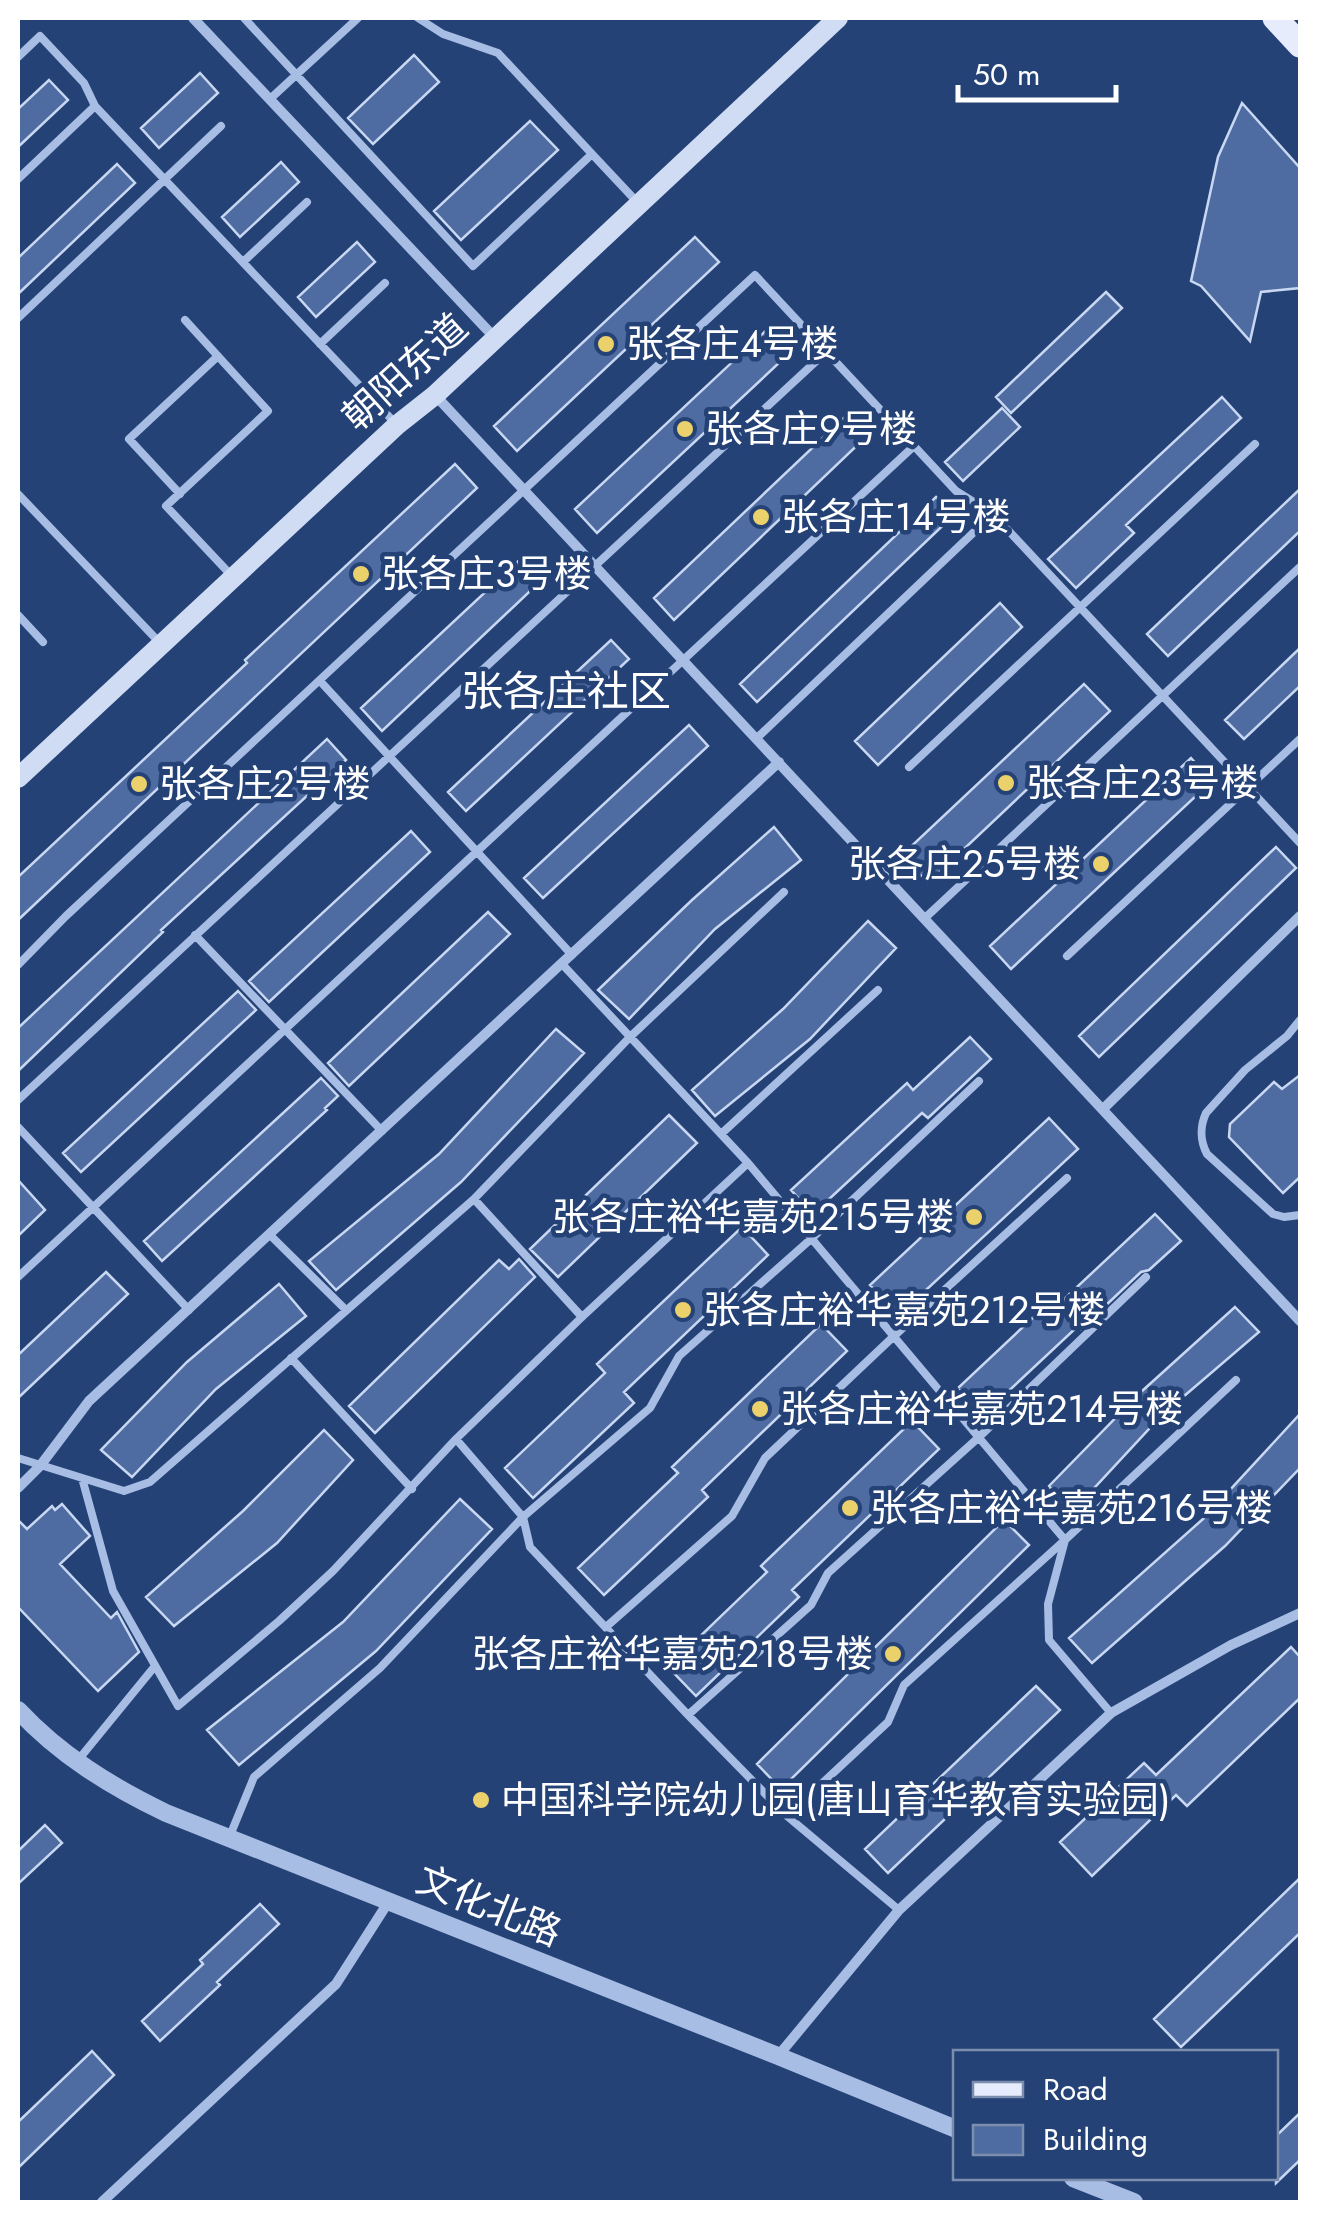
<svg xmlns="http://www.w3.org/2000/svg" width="1318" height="2220" font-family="Jost,'Noto Sans SC',sans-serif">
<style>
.building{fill:#4e6ca1;stroke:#c9d8f2;stroke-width:2.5}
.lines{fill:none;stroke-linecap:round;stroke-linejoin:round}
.service{stroke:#a7bde3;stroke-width:8}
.minor{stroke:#a7bde3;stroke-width:10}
.tertiary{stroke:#a7bde3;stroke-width:18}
.secondary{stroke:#cfdcf3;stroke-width:20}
.primary{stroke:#e6ecfc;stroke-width:25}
.poi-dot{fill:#ebd16c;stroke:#254277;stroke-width:4}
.labels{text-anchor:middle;stroke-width:9;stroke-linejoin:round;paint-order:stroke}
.poi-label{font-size:38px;fill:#fff;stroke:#254277;text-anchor:start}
.street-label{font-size:38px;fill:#fff;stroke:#254277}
.quarter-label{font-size:42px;fill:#fff;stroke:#254277}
</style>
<rect width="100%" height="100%" fill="#254277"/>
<!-- building -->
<path class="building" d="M414,55L439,82L373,144L348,118Z
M200,73L218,93L159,148L141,128Z
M49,80L68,100L18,147V109Z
M1242,103L1300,168V288L1261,292L1250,341L1201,286L1191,281L1218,157Z
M530,121L558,150L461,240L434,211Z
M281,162L299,182L240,237L222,217Z
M117,164L135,183L18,294V258Z
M695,237L719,262L517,451L494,426Z
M357,242L375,262L316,317L298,297Z
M1106,292L1122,308L1011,413L996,397Z
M773,324L795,348L597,533L575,509Z
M1222,397L1241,418L1126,525L1134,533L1076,588L1048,559Z
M1002,408L1020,427L963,481L945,462Z
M848,414L868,435L674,620L654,598Z
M455,464L477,488L18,920V877L247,663L245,660Z
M1300,489V531L1168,656L1147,634Z
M936,497L954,515L757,702L740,684Z
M526,554L546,576L382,731L361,708Z
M1000,603L1022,627L878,765L855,741Z
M611,640L629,659L466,811L448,792Z
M1300,648V686L1244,739L1225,720Z
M1084,684L1110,711L928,883L902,855Z
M689,725L708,746L543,898L524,878Z
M327,739L346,760L161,930L163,932L18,1071V1028Z
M1191,758L1212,781L1011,969L990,946Z
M774,827L801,860L715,929L629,1019L598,990L692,900Z
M411,831L430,852L269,1002L249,981Z
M1276,847L1296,868L1099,1057L1079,1036Z
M488,912L510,934L349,1086L328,1063Z
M868,921L896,948L810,1039L715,1116L692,1090L783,1009Z
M238,991L256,1010L81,1172L63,1153Z
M556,1029L584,1053L461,1182L336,1290L309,1261L439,1154Z
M970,1037L991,1059L928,1118L922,1113L813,1214L791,1190L907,1083L913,1090Z
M1300,1075V1177L1283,1193L1229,1137L1230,1124L1274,1082L1282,1089Z
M321,1078L338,1096L325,1108L327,1110L162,1261L144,1241Z
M669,1115L697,1143L558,1277L530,1249Z
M1049,1118L1078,1149L898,1316L870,1285Z
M18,1180L45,1210L18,1236Z
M1155,1214L1181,1241L1149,1270L1141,1272L1081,1329L1078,1326L983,1415L958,1388L1056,1296L1061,1302Z
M742,1227L768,1255L624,1392L634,1403L533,1498L505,1468L605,1373L597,1364Z
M519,1259L535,1277L375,1433L349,1406L499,1260L509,1269Z
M106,1272L128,1294L18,1398V1355Z
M279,1284L306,1316L216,1389L132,1477L101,1450L187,1362Z
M1235,1307L1259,1332L1162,1415L1071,1513L1049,1486L1141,1392Z
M821,1324L847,1351L702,1490L708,1497L604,1595L578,1568L678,1473L672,1467Z
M1300,1414V1468L1225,1546L1092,1663L1069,1638L1203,1519Z
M912,1421L939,1449L792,1590L799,1597L696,1696L668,1667L767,1572L761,1566Z
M324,1430L353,1460L277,1543L174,1626L146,1597L243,1511Z
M460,1499L492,1529L376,1651L239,1765L207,1730L343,1622Z
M62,1504L90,1536L60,1564L111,1618L117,1612L139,1652L98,1691L18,1607V1520L27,1529L52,1506L55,1510Z
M1004,1520L1029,1545L781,1789L757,1764Z
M1291,1647L1300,1657V1698L1187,1806L1176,1795L1092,1876L1060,1842L1144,1763L1156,1775Z
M1036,1686L1060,1710L888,1873L865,1849Z
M45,1825L62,1843L18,1884V1851Z
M1300,1878V1933L1181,2047L1154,2019Z
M260,1904L279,1924L217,1982L220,1985L160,2041L142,2021L203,1964L200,1960Z
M92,2051L114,2075L18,2168V2122Z
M1300,2113V2160L1276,2183V2136Z"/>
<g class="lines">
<!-- service -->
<path class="service" d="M244,18L473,266L592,154L638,203
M418,18L443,34L498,53L592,154
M18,57L40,36L84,83L95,106
M270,99L358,18
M18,179L95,106L397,425
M243,262L307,202
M18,318L221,126
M185,320L268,411L166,506L230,574
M320,344L385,283
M18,494L159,642
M180,494L129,439L218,356
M18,615L43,642
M320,681L572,955
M757,738L993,514L1300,843
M909,767L1255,444
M925,918L1300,567
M195,935L382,1131
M1067,956L1300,739
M562,964L748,1163L1065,1540L1048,1604L1049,1640L1111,1713
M18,965L66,916L755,275L956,491L993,514
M1300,1020L1287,1036L1245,1070L1206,1113C1200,1126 1200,1141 1207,1154L1273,1214L1284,1217L1300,1215
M18,1100L826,352
M18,1127L189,1310
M721,1134L878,990
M474,1199L582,1317
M270,1235L346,1310
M18,1277L914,446
M291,1358L412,1489
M456,1439L523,1517L530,1547L688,1715L787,1816L899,1910
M18,1458L124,1491L150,1482L474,1199L630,1037L784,892
M82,1478L113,1591L178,1706L279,1621L333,1571L456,1439L582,1317L748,1163
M606,1627L732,1516L765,1458L893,1337L1067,1178
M688,1715L811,1605L828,1573L978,1438L1146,1277
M79,1759L155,1666
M787,1816L888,1722L904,1685L1065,1540L1236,1380
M229,1838L254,1777L380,1668L523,1517L650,1408L679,1356L811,1239L979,1081"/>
<!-- minor -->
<path class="minor" d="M193,18L495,338
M435,395L1300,1321
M1103,1109L1300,916
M18,1488L40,1466L89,1401L779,762
M778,2056L899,1910L1111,1713L1231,1645L1300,1613
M102,2202L336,1984L389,1901"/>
<!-- tertiary -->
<path class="tertiary" d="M18,1710C60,1755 110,1786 166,1813L778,2056L956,2129
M1073,2178L1134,2202"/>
<!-- secondary -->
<path class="secondary" d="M18,778L397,425L435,395L496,338L838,18"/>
<!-- primary -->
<path class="primary" d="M1275,18L1300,45"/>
</g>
<!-- markers -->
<g class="poi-dot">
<circle cx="606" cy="344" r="10"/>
<circle cx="685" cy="429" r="10"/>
<circle cx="761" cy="517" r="10"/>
<circle cx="361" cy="574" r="10"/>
<circle cx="1006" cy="783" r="10"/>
<circle cx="139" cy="784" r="10"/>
<circle cx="1101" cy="864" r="10"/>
<circle cx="974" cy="1217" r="10"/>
<circle cx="683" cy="1310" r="10"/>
<circle cx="760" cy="1409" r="10"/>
<circle cx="850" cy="1508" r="10"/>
<circle cx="893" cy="1654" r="10"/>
<circle cx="481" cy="1800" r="10"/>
</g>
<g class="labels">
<!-- poi labels -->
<g class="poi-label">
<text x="626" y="357">张各庄4号楼</text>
<text x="705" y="442">张各庄9号楼</text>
<text x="781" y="530">张各庄14号楼</text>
<text x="381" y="587">张各庄3号楼</text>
<text x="1026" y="796">张各庄23号楼</text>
<text x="159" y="797">张各庄2号楼</text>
<text x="1081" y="877" text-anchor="end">张各庄25号楼</text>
<text x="954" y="1230" text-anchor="end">张各庄裕华嘉苑215号楼</text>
<text x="703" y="1323">张各庄裕华嘉苑212号楼</text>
<text x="780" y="1422">张各庄裕华嘉苑214号楼</text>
<text x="870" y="1521">张各庄裕华嘉苑216号楼</text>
<text x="873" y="1667" text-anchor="end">张各庄裕华嘉苑218号楼</text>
<text x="501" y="1813">中国科学院幼儿园(唐山育华教育实验园)</text>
</g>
<!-- street labels -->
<g class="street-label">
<text transform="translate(405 372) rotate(-42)" y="13">朝阳东道</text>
<text transform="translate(489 1906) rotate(22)" y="13">文化北路</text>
</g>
<!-- quarter labels -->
<g class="quarter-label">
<text x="566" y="706">张各庄社区</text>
</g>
</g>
<!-- border -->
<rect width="1318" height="2220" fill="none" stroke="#ffffff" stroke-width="40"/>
<!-- legend -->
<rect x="953" y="2050" width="325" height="130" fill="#254277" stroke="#7c8ead" stroke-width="2.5"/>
<rect x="973" y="2082" width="50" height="15" fill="#e6ecfc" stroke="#7c8ead" stroke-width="2.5"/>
<text x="1043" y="2100" font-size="30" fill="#ffffff">Road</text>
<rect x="973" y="2125" width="50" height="30" fill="#4e6ca1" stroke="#7c8ead" stroke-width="2.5"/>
<text x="1043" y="2150" font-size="30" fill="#ffffff">Building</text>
<!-- scale -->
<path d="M958 85v15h158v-15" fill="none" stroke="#ffffff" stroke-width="5"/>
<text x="973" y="85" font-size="30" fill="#ffffff" stroke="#254277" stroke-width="8" paint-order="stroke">50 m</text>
</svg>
